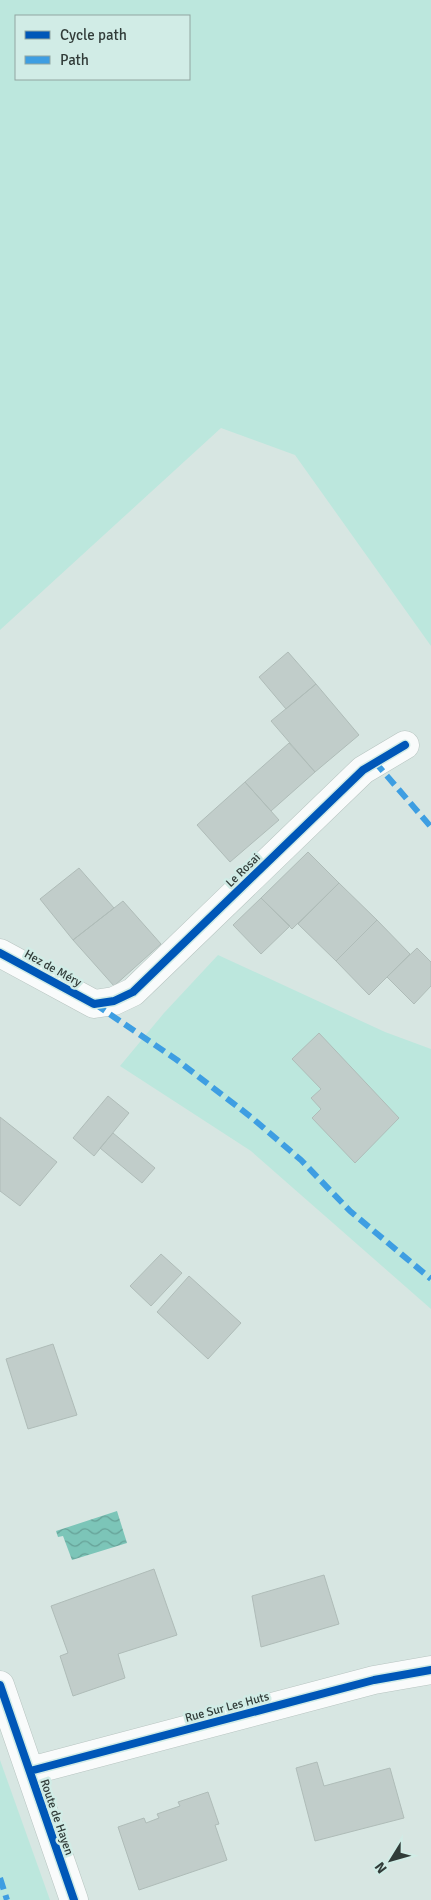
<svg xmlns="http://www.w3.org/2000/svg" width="431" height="1900" font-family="Signika,sans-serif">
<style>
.green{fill:#bce7dd;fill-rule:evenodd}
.water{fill:url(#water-waves)}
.building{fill:#c1cdca;stroke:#afbcb8}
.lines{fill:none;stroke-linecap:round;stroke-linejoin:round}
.street-casing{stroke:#b7c4c0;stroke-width:29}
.street{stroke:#f9fbfb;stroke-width:28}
.quiet{stroke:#3e9ee2;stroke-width:6;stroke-dasharray:12 6;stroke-linecap:butt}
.cycleway-casing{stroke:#d1ece6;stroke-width:11}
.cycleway{stroke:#0057b8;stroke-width:8}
.labels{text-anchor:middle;stroke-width:5;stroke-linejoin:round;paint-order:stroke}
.street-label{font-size:12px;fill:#313c39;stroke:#d1ece6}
</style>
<defs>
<pattern id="water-waves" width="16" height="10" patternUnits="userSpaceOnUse" patternTransform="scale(1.25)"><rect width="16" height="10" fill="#7cc5b8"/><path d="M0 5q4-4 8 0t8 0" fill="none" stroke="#66a197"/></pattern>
</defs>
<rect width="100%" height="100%" fill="#d7e6e2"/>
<!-- green -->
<path class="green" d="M0,0H431V646L295,455L221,428L0,630ZM16,16H189V79H16Z
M218,955L385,1032L431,1049V1309L251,1151L120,1066L164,1013Z
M0,1760L50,1900H0Z"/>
<!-- water -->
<path class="water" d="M117,1511L127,1543L72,1560L63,1536L58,1537L56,1531Z"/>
<!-- building -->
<path class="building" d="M288,652L316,684L286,709L259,677Z
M316,684L359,735L315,772L271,721Z
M289,743L315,772L271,811L245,782Z
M245,782L279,820L230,862L197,825Z
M308,852L339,883L292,929L261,898Z
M79,868L114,908L73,940L40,899Z
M339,883L377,920L336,961L298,924Z
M261,898L290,926L261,954L233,925Z
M123,901L161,944L114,986L73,940Z
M377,920L410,954L369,995L336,961Z
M417,948L431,962V986L414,1004L387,977Z
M319,1033L399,1118L355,1163L312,1118L321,1109L311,1098L321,1089L292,1059Z
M108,1096L129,1113L94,1156L73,1138Z
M0,1117L57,1162L20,1206L0,1191Z
M113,1133L155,1168L142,1183L100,1148Z
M161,1254L182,1273L151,1306L130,1286Z
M189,1276L241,1323L208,1359L157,1312Z
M53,1344L77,1415L28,1429L6,1359Z
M154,1569L177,1635L118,1654L125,1678L73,1696L60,1656L68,1653L51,1606Z
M324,1575L339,1624L261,1647L252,1596Z
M317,1762L324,1786L390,1768L404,1818L315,1841L296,1768Z
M208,1792L219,1824L215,1825L227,1860L139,1890L118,1827L144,1818L146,1823L159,1818L157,1814L180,1806L178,1802Z"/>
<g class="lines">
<!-- street casing -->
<g class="street-casing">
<path id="street" d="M0,953L94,1004L114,1001L133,992L363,770L405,745
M0,1685L74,1900
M30,1771L374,1680L431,1670"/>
</g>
<!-- street -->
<use href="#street" class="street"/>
<!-- quiet -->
<path class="quiet" d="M375,762L431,827
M95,1004L177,1060L251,1117L301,1160L350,1211L431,1279
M0,1878L7,1900"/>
<!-- cycleway casing -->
<g class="cycleway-casing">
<path id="cycleway" d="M0,953L94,1004L114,1001L133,992L363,770L405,745
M0,1685L74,1900
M30,1771L374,1680L431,1670"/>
</g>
<!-- cycleway -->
<use href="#cycleway" class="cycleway"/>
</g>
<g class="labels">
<!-- street labels -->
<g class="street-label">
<text transform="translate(243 870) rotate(-44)" y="4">Le Rosai</text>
<text transform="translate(53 968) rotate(29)" y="4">Hez de Méry</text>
<text transform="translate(227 1707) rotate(-15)" y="4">Rue Sur Les Huts</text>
<text transform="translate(57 1817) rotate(71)" y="4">Route de Hayen</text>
</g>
</g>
<!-- legend -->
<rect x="15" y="15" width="175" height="65" fill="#d1ece6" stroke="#91a6a1"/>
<rect x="25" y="31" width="25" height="8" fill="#0057b8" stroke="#91a6a1"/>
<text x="60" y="40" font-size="15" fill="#313c39">Cycle path</text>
<rect x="25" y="56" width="25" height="8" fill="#3e9ee2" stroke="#91a6a1"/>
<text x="60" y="65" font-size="15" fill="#313c39">Path</text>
<!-- north arrow -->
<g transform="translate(391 1860) rotate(233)" stroke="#d1ece6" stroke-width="4" paint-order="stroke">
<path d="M0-4L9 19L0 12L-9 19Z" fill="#313c39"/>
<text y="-8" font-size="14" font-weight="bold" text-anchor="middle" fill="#313c39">N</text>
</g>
</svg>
